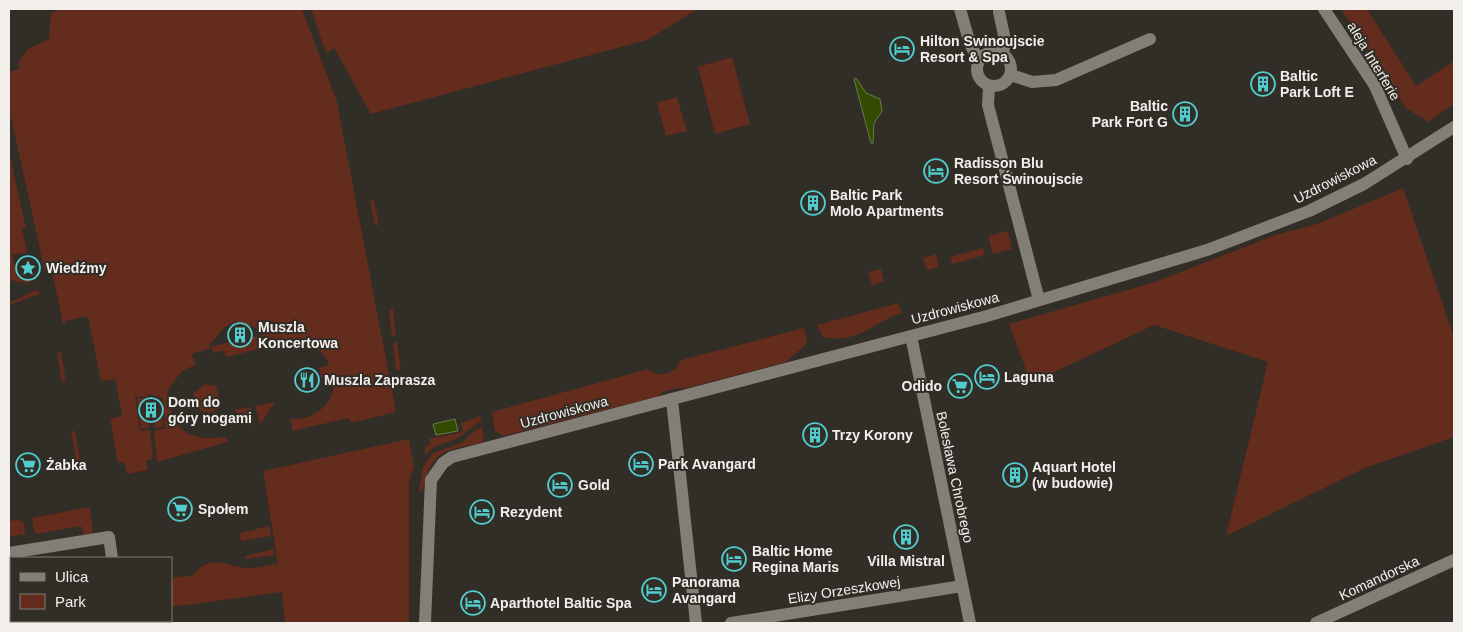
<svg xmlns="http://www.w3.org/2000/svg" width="1463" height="632" font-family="Helvetica,sans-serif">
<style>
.green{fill:#632c1c;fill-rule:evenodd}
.water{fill:#324b01;stroke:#6c7c47}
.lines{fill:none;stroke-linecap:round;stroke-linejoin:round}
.minor{stroke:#837f77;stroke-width:12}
.labels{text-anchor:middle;stroke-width:4;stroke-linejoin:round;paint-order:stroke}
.poi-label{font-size:14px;font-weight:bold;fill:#f2efeb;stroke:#312d27;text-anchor:start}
.street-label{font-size:14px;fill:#f2efeb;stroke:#312d27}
</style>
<rect width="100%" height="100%" fill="#312d27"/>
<!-- green -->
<path class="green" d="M63,9H302L337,102L396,412L351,423L349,418L292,431L291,418C311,424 341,399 332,378L328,376L321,377L319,368L329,365C325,347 299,337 282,340C277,342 273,345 267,346L268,347L226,357L224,350L214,353L211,348L192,354L195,365L182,371L167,391C173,430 186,442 226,437L228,442L157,462L154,430L165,429L163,398L148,394V397L135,396L140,431L150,430L153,456L152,459L146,461L148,470L127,474L124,462L118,463L110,419L122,416L115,379L101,381L88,316L65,321V324H63L52,271L45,272L9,108V72L19,69L18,63L28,49L49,39L51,13ZM237,322C248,322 256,331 266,331L267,334L209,347V344C220,338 219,326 237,322Z
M311,9H698L647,40L371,114L334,48L326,53Z
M1341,9H1367L1416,86L1454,61V104L1428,122L1406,108Z
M732,57L750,124L715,134L698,67Z
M677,97L687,131L666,136L657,103Z
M9,152L26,228L22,229L27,252L12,255L16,272L35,268L36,280L25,283L9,280Z
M1403,188L1454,337V437L1365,468L1226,536L1268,362L1154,325L1031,383L1009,324L1155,282L1275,235L1317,224Z
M374,200L379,225H375L370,201Z
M1008,231L1012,249L993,254L988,236Z
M983,248L985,255L952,264L950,257Z
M936,254L939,267L927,270L923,258Z
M881,269L884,281L872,285L868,272Z
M38,290L40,294L9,305V302C20,300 27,292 38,290Z
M898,303L902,313C870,323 861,344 823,337L817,325Z
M393,309L396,335L392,336L389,310Z
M804,328L807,341L805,345L786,362L687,388C676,388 665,389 656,397L503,436L495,431L492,412L648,369C660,379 675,374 681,360Z
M397,342L401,370L396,371L393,343Z
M61,352L66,381L62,382L57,353Z
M205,384L216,386L221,407L210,413L201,411L194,403V393Z
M137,398L161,400L163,427L154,428V419H158V413H161L158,401H146L142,413H145V419H148L149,428L141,429Z
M275,402L260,425L255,406Z
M250,407L254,426L233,410Z
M481,416V421L456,439L434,447L425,455V446L430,445L429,439L463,432L461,423Z
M482,427L484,442C445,452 432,447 423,491H419L423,467L433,453L462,443L474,431Z
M71,431H75L80,460H76Z
M409,439L414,466L409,482V623H285L282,592L171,607V582L174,577L192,576C213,550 226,568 249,568C258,568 268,565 277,564L279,572L263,471Z
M90,507L93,531L91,534L84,535L81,526L37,534L34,531L32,518Z
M19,520L24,523L25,535L23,537L22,534L9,537V521Z
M269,526L271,536L241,541L240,533Z
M274,549L275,555L246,559L245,556Z"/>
<!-- water -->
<path class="water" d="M856,78L866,93L880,99L882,111L874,123L873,143H871L854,79Z
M455,419L458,431L436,435L433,424Z"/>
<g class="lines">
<!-- minor -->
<path class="minor" d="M960,9L970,44L979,61
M1324,9L1375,86L1407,159
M999,12L1005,40L1003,54
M977 69a17 17 0 1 1 34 0a17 17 0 1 1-34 0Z
M1011,75L1032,82L1056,80L1150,39
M989,86L988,105L1039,300
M911,336L970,623
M672,400L696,623
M9,553L109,537L112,558
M119,621V623
M425,623L431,480L443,463L452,457L987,316L1207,250L1309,211L1364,184L1454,127
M731,623L962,586
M1316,623L1454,560"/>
</g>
<!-- icons -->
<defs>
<g id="hotel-ring" transform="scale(1.25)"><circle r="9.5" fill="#312d27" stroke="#52cdce" stroke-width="1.5"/><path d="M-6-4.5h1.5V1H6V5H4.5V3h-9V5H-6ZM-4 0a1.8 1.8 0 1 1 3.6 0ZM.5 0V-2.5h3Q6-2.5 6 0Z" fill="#52cdce"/></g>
<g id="building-ring" transform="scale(1.25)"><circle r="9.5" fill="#312d27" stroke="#52cdce" stroke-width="1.5"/><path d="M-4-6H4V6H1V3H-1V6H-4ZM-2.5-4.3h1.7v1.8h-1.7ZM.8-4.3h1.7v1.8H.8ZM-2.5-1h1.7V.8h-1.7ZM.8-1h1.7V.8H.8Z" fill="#52cdce"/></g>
<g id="sight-ring" transform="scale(1.25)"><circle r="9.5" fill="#312d27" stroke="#52cdce" stroke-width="1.5"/><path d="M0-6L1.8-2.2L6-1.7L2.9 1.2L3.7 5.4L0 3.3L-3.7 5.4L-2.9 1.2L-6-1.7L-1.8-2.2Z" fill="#52cdce"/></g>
<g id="restaurant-ring" transform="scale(1.25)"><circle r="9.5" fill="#312d27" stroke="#52cdce" stroke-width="1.5"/><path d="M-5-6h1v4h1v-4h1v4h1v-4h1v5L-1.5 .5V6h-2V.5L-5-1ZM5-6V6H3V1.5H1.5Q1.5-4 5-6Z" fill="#52cdce"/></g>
<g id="supermarket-ring" transform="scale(1.25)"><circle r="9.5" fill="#312d27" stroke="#52cdce" stroke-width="1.5"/><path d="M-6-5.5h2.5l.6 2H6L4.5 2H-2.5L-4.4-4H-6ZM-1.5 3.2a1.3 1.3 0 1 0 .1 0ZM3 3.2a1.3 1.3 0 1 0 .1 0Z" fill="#52cdce"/></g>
</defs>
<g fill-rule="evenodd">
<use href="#hotel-ring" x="902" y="49"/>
<use href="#building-ring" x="1263" y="84"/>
<use href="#building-ring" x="1185" y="114"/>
<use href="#hotel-ring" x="936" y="171"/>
<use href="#building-ring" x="813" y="203"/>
<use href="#sight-ring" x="28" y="268"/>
<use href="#building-ring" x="240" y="335"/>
<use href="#hotel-ring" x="987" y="377"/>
<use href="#restaurant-ring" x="307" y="380"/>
<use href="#supermarket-ring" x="960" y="386"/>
<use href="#building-ring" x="151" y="410"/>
<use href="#building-ring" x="815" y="435"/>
<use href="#hotel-ring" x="641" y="464"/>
<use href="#supermarket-ring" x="28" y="465"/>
<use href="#building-ring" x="1015" y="475"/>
<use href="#hotel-ring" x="560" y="485"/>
<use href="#supermarket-ring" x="180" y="509"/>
<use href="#hotel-ring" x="482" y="512"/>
<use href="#building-ring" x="906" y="537"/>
<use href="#hotel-ring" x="734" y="559"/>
<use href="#hotel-ring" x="654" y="590"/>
<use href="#hotel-ring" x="473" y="603"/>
</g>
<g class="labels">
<!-- poi labels -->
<g class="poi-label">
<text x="920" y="46">Hilton Swinoujscie<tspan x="920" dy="16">Resort &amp; Spa</tspan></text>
<text x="1280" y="81">Baltic<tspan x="1280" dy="16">Park Loft E</tspan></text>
<text x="1168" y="111" text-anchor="end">Baltic<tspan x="1168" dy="16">Park Fort G</tspan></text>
<text x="954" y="168">Radisson Blu<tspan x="954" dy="16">Resort Świnoujscie</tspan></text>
<text x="830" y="200">Baltic Park<tspan x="830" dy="16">Molo Apartments</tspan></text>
<text x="46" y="273">Wiedźmy</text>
<text x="258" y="332">Muszla<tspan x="258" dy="16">Koncertowa</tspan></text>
<text x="1004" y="382">Laguna</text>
<text x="324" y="385">Muszla Zaprasza</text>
<text x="942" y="391" text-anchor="end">Odido</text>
<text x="168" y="407">Dom do<tspan x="168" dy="16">góry nogami</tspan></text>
<text x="832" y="440">Trzy Korony</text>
<text x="658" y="469">Park Avangard</text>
<text x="46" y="470">Żabka</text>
<text x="1032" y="472">Aquart Hotel<tspan x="1032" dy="16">(w budowie)</tspan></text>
<text x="578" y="490">Gold</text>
<text x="198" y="514">Społem</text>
<text x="500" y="517">Rezydent</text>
<text x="752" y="556">Baltic Home<tspan x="752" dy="16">Regina Maris</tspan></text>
<text x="906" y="566" text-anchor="middle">Villa Mistral</text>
<text x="672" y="587">Panorama<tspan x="672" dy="16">Avangard</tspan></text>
<text x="490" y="608">Aparthotel Baltic Spa</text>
</g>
<!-- street labels -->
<g class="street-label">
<text transform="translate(1374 61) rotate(59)" y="5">aleja Interferie</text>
<text transform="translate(1335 179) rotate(-27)" y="5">Uzdrowiskowa</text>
<text transform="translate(955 308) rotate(-15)" y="5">Uzdrowiskowa</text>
<text transform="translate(564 412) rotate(-15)" y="5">Uzdrowiskowa</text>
<text transform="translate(955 477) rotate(78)" y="5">Bolesława Chrobrego</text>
<text transform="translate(1379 578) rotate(-25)" y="5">Komandorska</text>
<text transform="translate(844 590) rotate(-9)" y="5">Elizy Orzeszkowej</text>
</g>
</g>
<!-- border -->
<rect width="1463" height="632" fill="none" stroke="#f2efeb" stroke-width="20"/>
<!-- legend -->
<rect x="10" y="557" width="162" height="65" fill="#312d27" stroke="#7e7b75"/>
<rect x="20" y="573" width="25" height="8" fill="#837f77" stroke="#7e7b75"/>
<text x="55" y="582" font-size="15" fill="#f2efeb">Ulica</text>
<rect x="20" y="594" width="25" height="15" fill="#632c1c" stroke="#7e7b75"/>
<text x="55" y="607" font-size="15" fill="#f2efeb">Park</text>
</svg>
